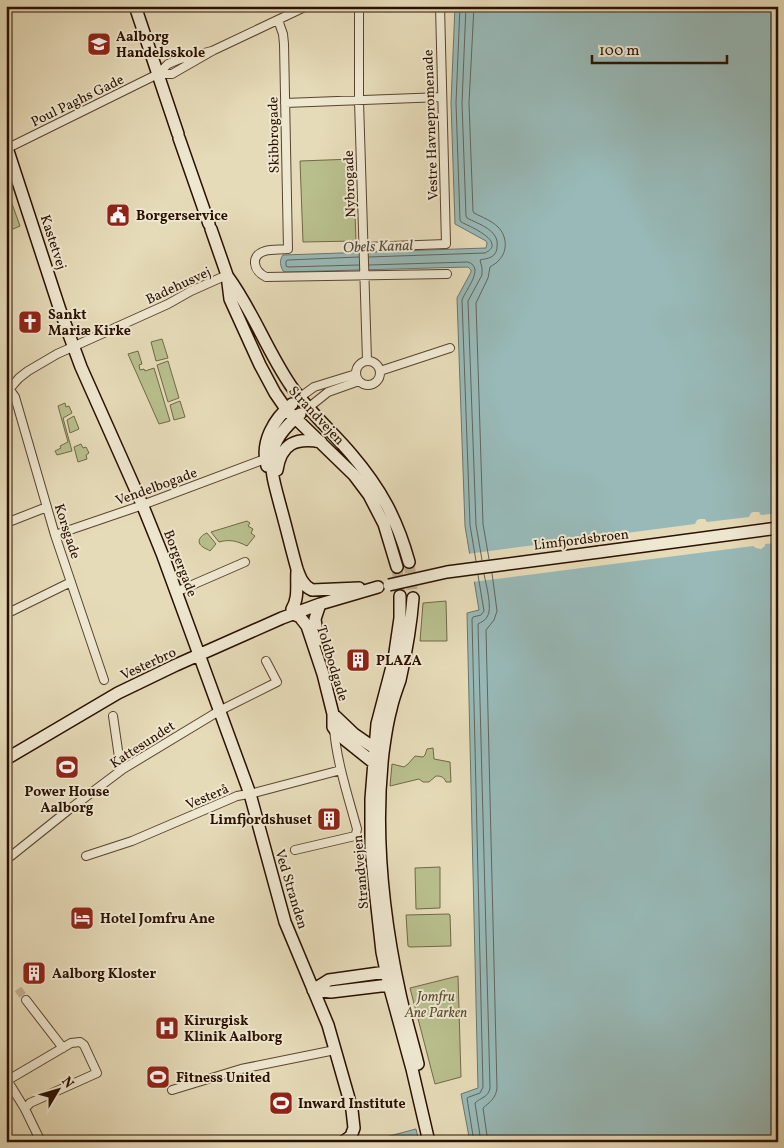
<svg xmlns="http://www.w3.org/2000/svg" width="784" height="1148" font-family="Vollkorn,serif">
<style>
.green{fill:#b8bf8d;stroke:#716846}
.water{fill:#98b9b7;stroke:#6c756e}
.pier{fill:#e6dbb8}
.lines{fill:none;stroke-linecap:round;stroke-linejoin:round}
.shore{stroke:#61645c;stroke-width:1}
.street-tunnel{stroke:#c0b293;stroke-width:8;stroke-dasharray:8 4;stroke-linecap:butt}
.secondary-tunnel{stroke:#c0b293;stroke-width:11;stroke-dasharray:11 5.5;stroke-linecap:butt}
.street-casing{stroke:#59432e;stroke-width:10}
.secondary-casing{stroke:#2a1000;stroke-width:14}
.street{stroke:#efe8d1;stroke-width:8}
.secondary{stroke:#efe8d1;stroke-width:11}
.secondary-bridge-casing{stroke:#2a1000;stroke-width:14;stroke-linecap:butt}
.secondary-bridge{stroke:#efe8d1;stroke-width:11}
.labels{text-anchor:middle;stroke-width:4;stroke-linejoin:round;paint-order:stroke}
.poi-label{font-size:14px;font-weight:bold;fill:#2a1000;stroke:#efe8d1;text-anchor:start}
.street-label{font-size:14px;fill:#2a1000;stroke:#efe8d1}
.park-label{font-size:14px;font-style:italic;fill:#5c4d31;stroke:#efe8d1}
.water-label{font-size:15px;font-style:italic;fill:#504b40;stroke:#efe8d1}
</style>
<rect width="100%" height="100%" fill="#e6dbb8"/>
<filter id="stains"><feTurbulence type="fractalNoise" baseFrequency=".004" numOctaves="4"/><feColorMatrix values="0 0 0 0 .2 0 0 0 0 .09 0 0 0 0 .02 0 0 0 .5 -.17"/></filter>
<radialGradient id="worn" r=".72"><stop offset=".6" stop-color="#630" stop-opacity="0"/><stop offset="1" stop-color="#630" stop-opacity=".3"/></radialGradient>
<!-- green -->
<path class="green" d="M353,159L356,241L303,242L300,161Z
M10,198L20,226L6,232V199Z
M162,339L168,358L156,361L151,342Z
M138,351L142,364L139,365L140,370L144,369L145,371L154,368L170,421L159,424L128,354Z
M168,361L179,398L168,402L157,365Z
M180,401L185,417L174,420L170,405Z
M65,403L66,407L69,406L72,413L63,418L72,451L57,455L55,451L61,448L60,446L68,442L58,406Z
M74,416L79,429L70,433L67,420Z
M81,444L83,448L86,447L89,453L86,455L87,459L78,462L74,447Z
M247,521L250,523L248,526L253,529L251,533L255,536L247,546C237,541 230,539 219,542L211,532Z
M207,533L216,544L210,551C208,549 205,549 203,547C195,542 201,535 207,533Z
M446,601L447,641H420L423,603Z
M433,748L434,759L450,762L451,782H446C444,777 441,776 436,776L429,782H423L419,779L390,786L392,764L404,767L408,764L415,756L423,757L425,755L427,749Z
M440,867V908L416,909L415,868Z
M449,914L450,915L451,946L410,947L408,946L406,915Z
M458,976L461,1077L435,1084L410,988Z"/>
<!-- water -->
<path class="water" d="M455,6H778V1142H496L495,1139L470,1142L461,1094L478,1088L467,613L479,610L465,526L457,298L471,272V270L468,267L284,272C280,267 279,260 283,255L486,248L487,243L486,241L455,224L451,103Z
M416,1129L419,1142H370V1141Z"/>
<!-- pier -->
<path class="pier" d="M753,512H759L761,515L778,513V543L765,544V546L761,549L756,548L753,546L472,582L467,554L695,524L697,520L700,519H705L707,522L749,517L751,513Z"/>
<g class="lines">
<!-- shore -->
<path class="shore" d="M466,6L462,103L466,216L467,218C478,224 500,230 497,247C497,251 495,255 491,257C488,259 483,259 480,260L482,268V275L468,301L476,525L482,560
M474,6L469,103L473,211L474,213C482,217 492,221 498,227C507,236 508,251 499,260C497,263 493,265 490,267L488,278L476,303L483,524L489,559
M359,257L288,260L286,261V266L288,267L359,265
M369,257L485,253C508,242 469,226 461,222L460,220L456,103L460,6
M369,265L468,262C485,268 466,289 462,300L470,525L476,561
M474,1142L467,1098L469,1097L480,1093L483,1087L472,619L473,617L481,615L484,611L478,575
M481,1142L475,1103C481,1097 488,1098 490,1088L478,624C481,622 485,621 487,617C493,610 486,584 484,574
M488,1142L483,1108C490,1102 496,1098 497,1088L486,630L494,620L497,611L492,573"/>
<!-- street-tunnel -->
<path class="street-tunnel" d="M18,989L26,1000"/>
<!-- secondary-tunnel -->
<path class="secondary-tunnel" d="M409,562L413,598
M397,567L400,596"/>
<!-- street casing -->
<g class="street-casing">
<path id="street" d="M359,6V101L367,360
M6,7L7,6
M278,20L283,34L284,44L288,249C281,250 272,249 265,251C250,255 253,271 266,277L447,274
M158,74H172L212,51L307,6
M285,103L442,97
M6,149L158,74L168,64L180,59L212,51
M364,247L446,244L440,6
M356 373a12 12 0 1 1 24 0a12 12 0 1 1-24 0Z
M380,371L450,348
M10,390L15,397L55,535L104,680
M6,393L19,378L28,371L57,354L168,304L191,291L227,275
M299,398L314,387L356,374
M308,408L328,392L359,381
M6,523L47,507
M55,535L137,507L265,459
M176,592L245,562
M6,614L71,582
M113,716L120,764L123,769
M295,850L355,836L356,834L357,829C348,796 337,763 334,729
M11,856L71,808L123,769L219,711L277,682L266,661
M86,856L132,841L237,796L254,793L341,770
M26,1000L63,1048
M6,1078L25,1109L41,1142
M8,1080L71,1043L80,1042L84,1045L97,1073L30,1103L25,1109
M172,1090L241,1069L335,1050"/>
</g>
<!-- secondary casing -->
<g class="secondary-casing">
<path id="secondary" d="M135,6L178,134
M179,138L209,224
M7,148L60,310L81,367L142,504L163,556L250,794L285,922L328,1025L348,1095L352,1110L354,1128L351,1136L343,1142
M211,229L227,275L230,299L260,365L275,393L286,409L354,475L369,495L384,524L397,567
M228,277C253,311 267,351 291,386C309,412 332,431 352,455C381,489 397,519 409,562
M300,414C288,424 274,439 272,455C270,472 276,489 280,505C286,526 291,548 297,569C300,577 303,586 312,590L359,588
M267,466C260,442 274,419 292,404
M277,470C281,443 297,437 321,442
M599,552L778,528
M400,596V618L394,659L377,724L371,799V847L374,880L382,952L389,985L412,1069L429,1142
M413,598C411,625 406,653 400,680C397,689 393,699 391,709C387,723 385,738 383,753C374,833 383,916 400,994C405,1017 412,1040 418,1064
M292,609C299,598 296,585 297,571
M294,614L300,617L307,626L323,674L333,714V727L339,735L374,763
M318,640L315,619L320,604
M333,714L354,734L380,752
M6,759L118,693L176,665L282,618L320,604L378,587
M313,990L331,992L389,985
M313,990L329,980L386,972"/>
</g>
<!-- street -->
<use href="#street" class="street"/>
<!-- secondary -->
<use href="#secondary" class="secondary"/>
<!-- secondary-bridge casing -->
<g class="secondary-bridge-casing">
<path id="secondary-bridge" d="M389,585L447,572L599,552"/>
</g>
<!-- secondary-bridge -->
<use href="#secondary-bridge" class="secondary-bridge"/>
</g>
<!-- icons -->
<defs>
<g id="school-square" transform="scale(1.25)"><rect x="-9" y="-9" width="18" height="18" rx="4" fill="#8f2418" stroke="#efe8d1"/><path d="M0-5L7-2L0 1L-7-2ZM-4 1L0 2.5L4 1V4Q0 6-4 4Z" fill="#fff"/></g>
<g id="civic-square" transform="scale(1.25)"><rect x="-9" y="-9" width="18" height="18" rx="4" fill="#8f2418" stroke="#efe8d1"/><path d="M-.6-6.5H3V-4.5H.6V-3L4-1V1h2V6H-6V1h2V-1L-.6-3ZM-1.2 2.5V6h2.4V2.5Z" fill="#fff"/></g>
<g id="church-square" transform="scale(1.25)"><rect x="-9" y="-9" width="18" height="18" rx="4" fill="#8f2418" stroke="#efe8d1"/><path d="M-1.2-6h2.4v3.5h3.3v2.4h-3.3V6h-2.4V-.1h-3.3v-2.4h3.3Z" fill="#fff"/></g>
<g id="building-square" transform="scale(1.25)"><rect x="-9" y="-9" width="18" height="18" rx="4" fill="#8f2418" stroke="#efe8d1"/><path d="M-4-6H4V6H1V3H-1V6H-4ZM-2.5-4.3h1.7v1.8h-1.7ZM.8-4.3h1.7v1.8H.8ZM-2.5-1h1.7V.8h-1.7ZM.8-1h1.7V.8H.8Z" fill="#fff"/></g>
<g id="stadium-square" transform="scale(1.25)"><rect x="-9" y="-9" width="18" height="18" rx="4" fill="#8f2418" stroke="#efe8d1"/><path d="M0-5a6.5 5 0 1 0 0 10a6.5 5 0 1 0 0-10ZM-3.5-1.8h7v3.6h-7Z" fill="#fff"/></g>
<g id="hotel-square" transform="scale(1.25)"><rect x="-9" y="-9" width="18" height="18" rx="4" fill="#8f2418" stroke="#efe8d1"/><path d="M-6-4.5h1.5V1H6V5H4.5V3h-9V5H-6ZM-4 0a1.8 1.8 0 1 1 3.6 0ZM.5 0V-2.5h3Q6-2.5 6 0Z" fill="#fff"/></g>
<g id="hospital-square" transform="scale(1.25)"><rect x="-9" y="-9" width="18" height="18" rx="4" fill="#8f2418" stroke="#efe8d1"/><path d="M-5-5h3v3.5h4V-5h3V5h-3V1.5h-4V5h-3Z" fill="#fff"/></g>
</defs>
<g fill-rule="evenodd">
<use href="#school-square" x="99" y="44"/>
<use href="#civic-square" x="118" y="215"/>
<use href="#church-square" x="30" y="322"/>
<use href="#building-square" x="358" y="660"/>
<use href="#stadium-square" x="67" y="767"/>
<use href="#building-square" x="329" y="819"/>
<use href="#hotel-square" x="82" y="918"/>
<use href="#building-square" x="34" y="973"/>
<use href="#hospital-square" x="167" y="1028"/>
<use href="#stadium-square" x="158" y="1077"/>
<use href="#stadium-square" x="281" y="1103"/>
</g>
<g class="labels">
<!-- poi labels -->
<g class="poi-label">
<text x="116" y="41">Aalborg<tspan x="116" dy="16">Handelsskole</tspan></text>
<text x="136" y="220">Borgerservice</text>
<text x="48" y="319">Sankt<tspan x="48" dy="16">Mariæ Kirke</tspan></text>
<text x="376" y="665">PLAZA</text>
<text x="67" y="796" text-anchor="middle">Power House<tspan x="67" dy="16">Aalborg</tspan></text>
<text x="312" y="824" text-anchor="end">Limfjordshuset</text>
<text x="100" y="923">Hotel Jomfru Ane</text>
<text x="52" y="978">Aalborg Kloster</text>
<text x="184" y="1025">Kirurgisk<tspan x="184" dy="16">Klinik Aalborg</tspan></text>
<text x="176" y="1082">Fitness United</text>
<text x="298" y="1108">Inward Institute</text>
</g>
<!-- street labels -->
<g class="street-label">
<text transform="translate(77 100) rotate(-26)" y="5">Poul Paghs Gade</text>
<text transform="translate(430 125) rotate(-92)" y="5">Vestre Havnepromenade</text>
<text transform="translate(273 135) rotate(-91)" y="5">Skibbrogade</text>
<text transform="translate(349 184) rotate(-92)" y="5">Nybrogade</text>
<text transform="translate(54 242) rotate(72)" y="5">Kastetvej</text>
<text transform="translate(178 285) rotate(-25)" y="5">Badehusvej</text>
<text transform="translate(317 415) rotate(47)" y="5">Strandvejen</text>
<text transform="translate(156 486) rotate(-20)" y="5">Vendelbogade</text>
<text transform="translate(68 531) rotate(72)" y="5">Korsgade</text>
<text transform="translate(581 539) rotate(-7)" y="5">Limfjordsbroen</text>
<text transform="translate(181 563) rotate(69)" y="5">Borgergade</text>
<text transform="translate(148 663) rotate(-25)" y="5">Vesterbro</text>
<text transform="translate(333 663) rotate(73)" y="5">Toldbodgade</text>
<text transform="translate(142 744) rotate(-33)" y="5">Kattesundet</text>
<text transform="translate(207 796) rotate(-23)" y="5">Vesterå</text>
<text transform="translate(360 872) rotate(-95)" y="5">Strandvejen</text>
<text transform="translate(292 889) rotate(73)" y="5">Ved Stranden</text>
</g>
<!-- park labels -->
<g class="park-label">
<text x="436" y="1001">Jomfru<tspan x="436" dy="16">Ane Parken</tspan></text>
</g>
<!-- water labels -->
<g class="water-label">
<text transform="translate(378 246) rotate(-2)" y="5">Obels Kanal</text>
</g>
</g>
<!-- margin -->
<rect width="784" height="1148" fill="none" stroke="#e6dbb8" stroke-width="25"/>
<rect x="8" y="8" width="769" height="1133" fill="none" stroke="#2a1000" stroke-width="2.5"/>
<rect x="12" y="12" width="759" height="1123" fill="none" stroke="#2a1000"/>
<!-- north arrow -->
<g transform="translate(58 1090) rotate(52)" stroke="#efe8d1" stroke-width="4" paint-order="stroke">
<path d="M0-4L9 19L0 12L-9 19Z" fill="#2a1000"/>
<text y="-8" font-size="14" font-weight="bold" text-anchor="middle" fill="#2a1000">N</text>
</g>
<!-- scale -->
<path d="M592 55v8h135v-8" fill="none" stroke="#2a1000" stroke-width="2.5"/>
<text x="599" y="55" font-size="15" fill="#2a1000" stroke="#efe8d1" stroke-width="4" paint-order="stroke">100 m</text>
<rect width="100%" height="100%" filter="url(#stains)"/>
<rect width="100%" height="100%" fill="url(#worn)"/>
</svg>
